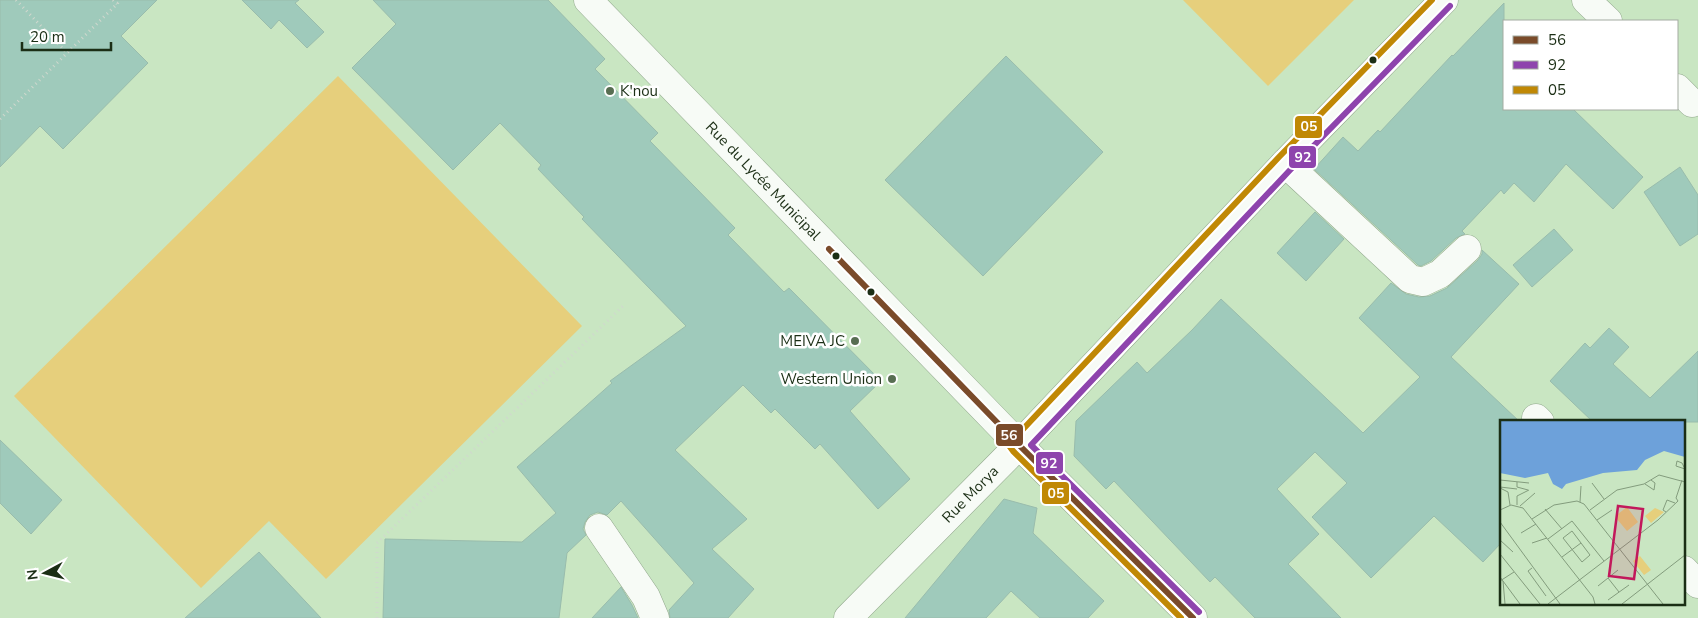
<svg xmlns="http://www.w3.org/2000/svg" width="1698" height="618" font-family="'Nunito Sans',sans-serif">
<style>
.green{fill:#e6cf7c}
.building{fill:#9fcabb;stroke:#99bcac}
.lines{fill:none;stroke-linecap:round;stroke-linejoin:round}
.minor-casing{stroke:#91a78c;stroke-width:29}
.path{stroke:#d0d8ce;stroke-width:3;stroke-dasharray:1 4;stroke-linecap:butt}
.minor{stroke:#f7fbf6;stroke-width:28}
.bus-1-casing{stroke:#fff;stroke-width:10}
.bus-2-casing{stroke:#fff;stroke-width:10}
.bus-3-casing{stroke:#fff;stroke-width:10}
.bus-1{stroke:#7a4b2a;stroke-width:6}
.bus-2{stroke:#8e44ad;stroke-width:6}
.bus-3{stroke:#c08805;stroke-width:6}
.bus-dot{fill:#1b2e15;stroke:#fff;stroke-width:2}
.poi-dot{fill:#586e52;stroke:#fff;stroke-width:2}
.labels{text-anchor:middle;stroke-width:5;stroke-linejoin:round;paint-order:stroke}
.poi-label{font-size:15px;fill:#1b2e15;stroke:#fff;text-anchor:end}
.street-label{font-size:15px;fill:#1b2e15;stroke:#fff}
.inset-road{fill:none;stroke:#839c7d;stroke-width:1}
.view{fill:#c2185b;fill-opacity:0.15;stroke:#c2185b;stroke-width:2.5}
.inset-edge{fill:none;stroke:#1b2e15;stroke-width:2.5}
.line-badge{stroke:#fff;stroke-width:2}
.badge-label{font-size:14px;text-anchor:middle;font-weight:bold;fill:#fff}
</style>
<rect width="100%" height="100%" fill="#c9e6c2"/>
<!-- green -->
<path class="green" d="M1183,0H1354L1268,86Z
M338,76L582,326L326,579L269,521L201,588L14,396Z"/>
<!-- building -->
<path class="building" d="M0,0H157L121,36L148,63L63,149L40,126L0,167Z
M242,0H299L295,3L324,32L307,48L279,20L271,29Z
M373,0H548L605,59L595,69L658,133L650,141L735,228L728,235L784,292L789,288L881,381L850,411L910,479L878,509L820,444L815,449L775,409L771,413L743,385L675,450L747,519L712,549L754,589L728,618H670L669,610L694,583L621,501L607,515L598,512L590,515L585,522L583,529L586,535L567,553L559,618H383L385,539L522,542L556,513L517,467L612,383L610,381L686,326L582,219L584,217L538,169L541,165L500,123L453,170L352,68L396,24Z
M1504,3V109H1573L1643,177L1613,209L1566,164L1534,202L1514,183L1504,194L1501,190L1462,231L1465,234L1456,238L1431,261L1421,266L1418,265L1314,169L1343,137L1358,151L1378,130L1380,132L1452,55L1453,56Z
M1006,56L1103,152L983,276L885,180Z
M1680,167L1698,195V234L1680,246L1644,192Z
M1315,212L1344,239L1306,281L1277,253Z
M1554,229L1573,250L1532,287L1513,265Z
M1482,250L1519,284L1451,357L1520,422H1502V542L1483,562L1434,516L1371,578L1312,517L1347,483L1315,452L1277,489L1319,534L1288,564L1341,618H1255L1215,577L1210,582L1114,481L1106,489L1074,456L1076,421L1137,362L1147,373L1192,330L1221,299L1363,433L1420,377L1359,318L1391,283L1406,294L1419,297L1430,296L1447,288L1478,260L1482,254Z
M1609,328L1629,347L1613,364L1650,398L1698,351V422H1593L1550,381L1585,343L1590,348Z
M0,440L62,500L31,534L0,503Z
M1004,499L1037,508L1033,533L1104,601L1088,618H1040L1011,591L986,618H905Z
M259,552L321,618H185Z
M621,587L632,605L638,618H592Z"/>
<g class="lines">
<!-- minor casing -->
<g class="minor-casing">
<g id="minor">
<path id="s1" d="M588,0L1019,445L1193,618"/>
<path d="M1586,0L1608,21"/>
<path d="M1677,88L1692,103"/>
<path d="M1285,163L1410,279L1423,282L1440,274L1467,249"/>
<path d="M1536,418L1540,422"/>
<path d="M599,528L646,597L655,618"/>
<path d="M1684,570L1698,584"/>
<path id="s2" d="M848,618L1019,445L1285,163L1444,0"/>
</g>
</g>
<!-- path -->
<path class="path" d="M16,0L67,53
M113,0L117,4
M0,119L121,0
M377,618V543L624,305"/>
<!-- minor -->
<use href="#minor" class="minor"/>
<!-- bus-1 casing -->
<g class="bus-1-casing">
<path id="bus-1" d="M829,249L1019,445L1193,618"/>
</g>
<!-- bus-2 casing -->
<g class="bus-2-casing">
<path id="bus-2" d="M1199,612L1031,445L1291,169L1450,6"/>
</g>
<!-- bus-3 casing -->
<g class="bus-3-casing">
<path id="bus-3" d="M1181,618L1013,451L1010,447L1011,442L1279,157L1432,0"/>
</g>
<!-- bus-1 -->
<use href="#bus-1" class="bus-1"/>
<!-- bus-2 -->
<use href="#bus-2" class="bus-2"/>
<!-- bus-3 -->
<use href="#bus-3" class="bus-3"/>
</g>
<!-- markers -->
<g class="bus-dot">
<circle cx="1373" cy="60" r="4.5"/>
<circle cx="836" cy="256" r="4.5"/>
<circle cx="871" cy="292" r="4.5"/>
</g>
<g class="poi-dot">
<circle cx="610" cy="91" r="5"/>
<circle cx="855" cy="341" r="5"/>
<circle cx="892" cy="379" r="5"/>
</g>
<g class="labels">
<!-- poi labels -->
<g class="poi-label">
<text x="620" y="96" text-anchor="start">K'nou</text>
<text x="845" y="346">MEIVA JC</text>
<text x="882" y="384">Western Union</text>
</g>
<!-- street labels -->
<g class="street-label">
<text dy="5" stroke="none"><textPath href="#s1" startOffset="252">Rue du Lycée Municipal</textPath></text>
<text dy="5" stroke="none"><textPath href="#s2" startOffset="174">Rue Morya</textPath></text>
</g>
</g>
<!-- overview -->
<g transform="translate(1500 420)">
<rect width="185" height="185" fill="#c9e6c2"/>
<path d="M127,87L138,102L127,111L117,99L118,94ZM155,88L164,92L151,103L145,96ZM140,136L151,150L144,155L133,141Z" fill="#e6cf7c"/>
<path d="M0,1H185V37L164,31L145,40L137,50L103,53L66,64L62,69L53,64L48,53L25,58L0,53Z" fill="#6da1da"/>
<path class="inset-road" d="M177,41L182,43L185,49L176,46ZM0,60L29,63M17,62V67L28,70M92,63L104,79M145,64L154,70L155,63L151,60M0,67L17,69M0,68L8,72L10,85M80,82L81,66M17,85V76L29,70M20,86L35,73M45,89L62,109M0,90L11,85L23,88L93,177L95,184M90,90L117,70L144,64L159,55L185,62M166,92L163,90L167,80L175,83M32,99L54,85L77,81L84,84L163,184M97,100L112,90M0,102L60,184M72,111L90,135L82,142L63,118ZM21,113L36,104M48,119L72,101L104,141M0,120L13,132M32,123L47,118M0,134L40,184M62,137L81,123M32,148L28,151L46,176M0,157L20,184M108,158L119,172M0,161L14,152M3,161L5,184M98,166L118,150M108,180L129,165M48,184L158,100L178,81L176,78L182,60M122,184L185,135"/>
<path class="view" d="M118,86L143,89L134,159L109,156Z"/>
<rect width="185" height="185" class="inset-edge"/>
</g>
<g class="line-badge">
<rect x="1294" y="115" width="29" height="24" rx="5" fill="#c08805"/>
<rect x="1288" y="145" width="29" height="24" rx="5" fill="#8e44ad"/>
<rect x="995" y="423" width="29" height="24" rx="5" fill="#7a4b2a"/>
<rect x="1035" y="451" width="29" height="24" rx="5" fill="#8e44ad"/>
<rect x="1041" y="481" width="29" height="24" rx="5" fill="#c08805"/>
</g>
<g class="badge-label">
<text x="1309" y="131">05</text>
<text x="1303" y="162">92</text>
<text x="1009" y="440">56</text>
<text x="1049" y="468">92</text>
<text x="1056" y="498">05</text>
</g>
<!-- legend -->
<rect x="1503" y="20" width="175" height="90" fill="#ffffff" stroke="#a4aba1"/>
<rect x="1513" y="36" width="25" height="8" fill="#7a4b2a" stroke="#a4aba1"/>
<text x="1548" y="45" font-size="15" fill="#1b2e15">56</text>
<rect x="1513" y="61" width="25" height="8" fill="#8e44ad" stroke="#a4aba1"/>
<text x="1548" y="70" font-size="15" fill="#1b2e15">92</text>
<rect x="1513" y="86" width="25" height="8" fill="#c08805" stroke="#a4aba1"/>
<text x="1548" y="95" font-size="15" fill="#1b2e15">05</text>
<!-- north arrow -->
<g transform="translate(45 573) rotate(263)" stroke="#ffffff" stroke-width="4" paint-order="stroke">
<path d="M0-4L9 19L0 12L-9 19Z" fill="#1b2e15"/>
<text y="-8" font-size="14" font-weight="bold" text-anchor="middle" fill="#1b2e15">N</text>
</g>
<!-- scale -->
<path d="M22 42v8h89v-8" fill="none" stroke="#1b2e15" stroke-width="2.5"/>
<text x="30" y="42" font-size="15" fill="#1b2e15" stroke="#ffffff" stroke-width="4" paint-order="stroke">20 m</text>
</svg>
